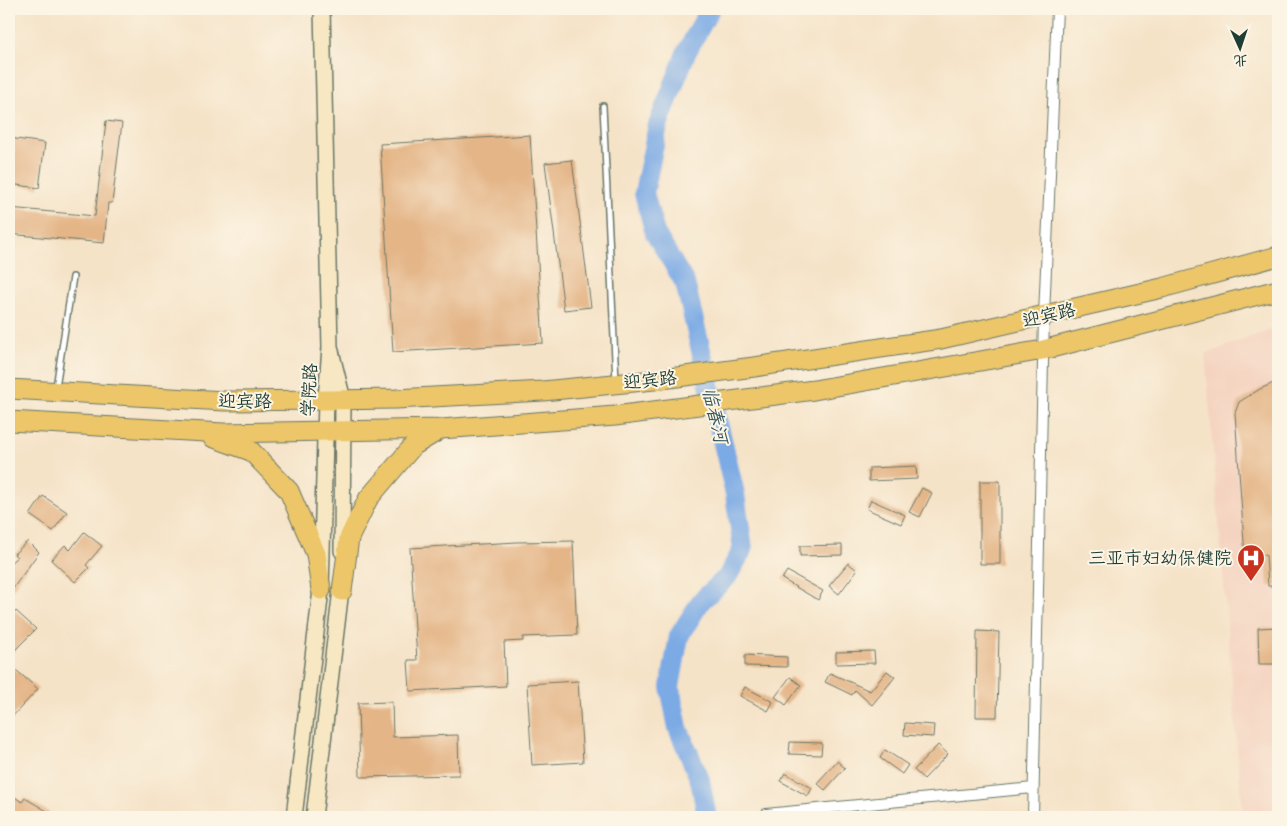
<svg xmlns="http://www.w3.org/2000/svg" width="1287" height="826" font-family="'Comic Neue','LXGW WenKai TC',sans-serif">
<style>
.built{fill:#f4d3c0}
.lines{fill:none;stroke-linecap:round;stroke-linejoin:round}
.river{stroke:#7baae5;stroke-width:20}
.building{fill:#e4b587}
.lane-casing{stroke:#6a7768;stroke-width:8}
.street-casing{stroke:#6a7768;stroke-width:12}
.secondary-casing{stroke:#6a7768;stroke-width:18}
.highway-casing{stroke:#6a7768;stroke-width:21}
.lane{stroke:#fff;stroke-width:5}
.street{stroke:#fff;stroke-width:10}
.secondary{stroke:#f7e8c3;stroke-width:15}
.highway{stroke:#ecc669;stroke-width:19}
.labels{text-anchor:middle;stroke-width:4;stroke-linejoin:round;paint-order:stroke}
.street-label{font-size:18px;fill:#1f3d34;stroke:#fcf5e5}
.poi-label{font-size:18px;fill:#1f3d34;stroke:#fcf5e5;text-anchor:end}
.water-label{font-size:19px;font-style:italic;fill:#365860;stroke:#fcf5e5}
</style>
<rect width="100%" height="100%" fill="#fcf5e5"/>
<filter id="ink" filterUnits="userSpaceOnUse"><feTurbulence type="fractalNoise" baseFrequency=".02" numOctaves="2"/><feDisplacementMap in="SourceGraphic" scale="10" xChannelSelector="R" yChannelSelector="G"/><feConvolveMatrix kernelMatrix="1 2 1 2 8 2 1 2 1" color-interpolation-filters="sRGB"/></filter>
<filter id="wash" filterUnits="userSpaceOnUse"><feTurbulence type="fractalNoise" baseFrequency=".0096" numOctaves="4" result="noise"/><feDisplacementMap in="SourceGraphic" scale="20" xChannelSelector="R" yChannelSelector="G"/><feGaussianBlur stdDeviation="1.12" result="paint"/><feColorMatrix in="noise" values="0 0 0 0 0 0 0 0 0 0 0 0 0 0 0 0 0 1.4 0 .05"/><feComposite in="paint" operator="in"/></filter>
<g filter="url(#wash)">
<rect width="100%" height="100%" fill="#f5e3c8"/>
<!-- built -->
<path class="built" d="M1278,327V810L1243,817L1205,354Z"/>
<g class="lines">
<!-- river -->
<path class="river" d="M707,817L700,780L678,728L670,687L679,636L701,601L727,577L743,549L735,494L685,283L655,233L644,193L658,125L686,53L710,9"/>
</g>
<g id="blocks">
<!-- building -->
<path class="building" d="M106,121L122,123L112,203H108L104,243L9,234V208L95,216Z
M530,135L543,343L393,352L380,144Z
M9,138L45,143L39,188L9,184Z
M572,160L591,307L564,310L545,163Z
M1278,381V586H1268L1266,555L1245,557L1235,413L1239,402L1260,389Z
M916,466L917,479L869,481V468Z
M980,481H1000V564H980Z
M922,488L932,493L920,517L909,512Z
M43,496L67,512L53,531L30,515Z
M871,500L905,515L901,524L867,509Z
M84,532L102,546L86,565L89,568L75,582L51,560L65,545L70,550Z
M28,541L39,552L9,594V564L17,557L14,554Z
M573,541L577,635L523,637V641L504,642L506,686L410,691L408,660H417L410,548L517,542Z
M842,545V555L800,556V546Z
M848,563L857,570L839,594L829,586Z
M787,571L823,591L818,600L782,579Z
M16,611L36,629L9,656V619Z
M1278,627V664H1259L1258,628Z
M977,631L999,632L997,717H976Z
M874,651L875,663L836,664V652Z
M745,655L787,657V667L745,666Z
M9,664L38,689L9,720Z
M887,671L895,677L872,705L855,690L852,695L825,682L830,673L870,691Z
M790,677L801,685L786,705L775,697Z
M578,681L583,762L532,765L527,684Z
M745,687L773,702L768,711L740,696Z
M392,702L393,737L458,735L459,775L360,777L358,703Z
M905,723L934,725L933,737L904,735Z
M790,742L822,743L821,755L789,754Z
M938,745L948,754L924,779L914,770Z
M885,750L908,765L902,774L880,758Z
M837,761L845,768L825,790L817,783Z
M785,773L812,788L808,796L780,781Z
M9,793L22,802L25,798L57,817H9Z"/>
</g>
</g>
<g filter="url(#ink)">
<use href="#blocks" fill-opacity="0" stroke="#6a7768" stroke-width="1"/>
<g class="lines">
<!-- lane casing -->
<g class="lane-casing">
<path id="lane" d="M603,106L616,381
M56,387L73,277"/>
</g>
<!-- street casing -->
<g class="street-casing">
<path id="street" d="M766,814L1033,788
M1033,817L1044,316L1057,9"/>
</g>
<!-- secondary casing -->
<g class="secondary-casing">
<path id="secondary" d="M322,9L330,347
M294,817L321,590L326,400L330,347L343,400L342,551
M314,817L342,581"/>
</g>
<!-- highway casing -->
<g class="highway-casing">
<path id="highway" d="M9,389L225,401L326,400L396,399L543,391L654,380L754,367L941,339L1162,288L1278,256
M9,421L223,433L441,429L615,416L814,390L1043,350L1278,290
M212,437L251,451L289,491L316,554L321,590
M342,591L349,538L368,499L413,446L441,429"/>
</g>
<!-- lane -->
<use href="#lane" class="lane"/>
<!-- street -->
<use href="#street" class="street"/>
<!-- secondary -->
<use href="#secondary" class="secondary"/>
<!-- highway -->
<use href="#highway" class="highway"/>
</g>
</g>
<!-- icons -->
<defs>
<g id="hospital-pin" transform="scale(1.4375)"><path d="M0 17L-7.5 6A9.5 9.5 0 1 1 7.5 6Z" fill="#c8321e" stroke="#fcf5e5"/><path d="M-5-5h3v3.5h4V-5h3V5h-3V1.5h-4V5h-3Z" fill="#fff"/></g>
</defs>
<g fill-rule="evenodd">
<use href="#hospital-pin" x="1251" y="558"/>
</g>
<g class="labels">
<!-- street labels -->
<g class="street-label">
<text transform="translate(1049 315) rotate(-13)" y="6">迎宾路</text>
<text transform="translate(650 380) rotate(-6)" y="6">迎宾路</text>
<text transform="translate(309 390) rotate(-87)" y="6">学院路</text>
<text x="245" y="407">迎宾路</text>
</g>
<!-- poi labels -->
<g class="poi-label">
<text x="1232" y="564">三亚市妇幼保健院</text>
</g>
<!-- water labels -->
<g class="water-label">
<text transform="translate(716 415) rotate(77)" y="7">临春河</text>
</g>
</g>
<!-- margin -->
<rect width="1287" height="826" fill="none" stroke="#fcf5e5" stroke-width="30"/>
<!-- north arrow -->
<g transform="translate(1240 48) rotate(177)" stroke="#fcf5e5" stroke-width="4" paint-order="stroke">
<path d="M0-4L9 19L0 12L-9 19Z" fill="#1f3d34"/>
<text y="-8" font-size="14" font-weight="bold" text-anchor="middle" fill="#1f3d34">北</text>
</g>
</svg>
